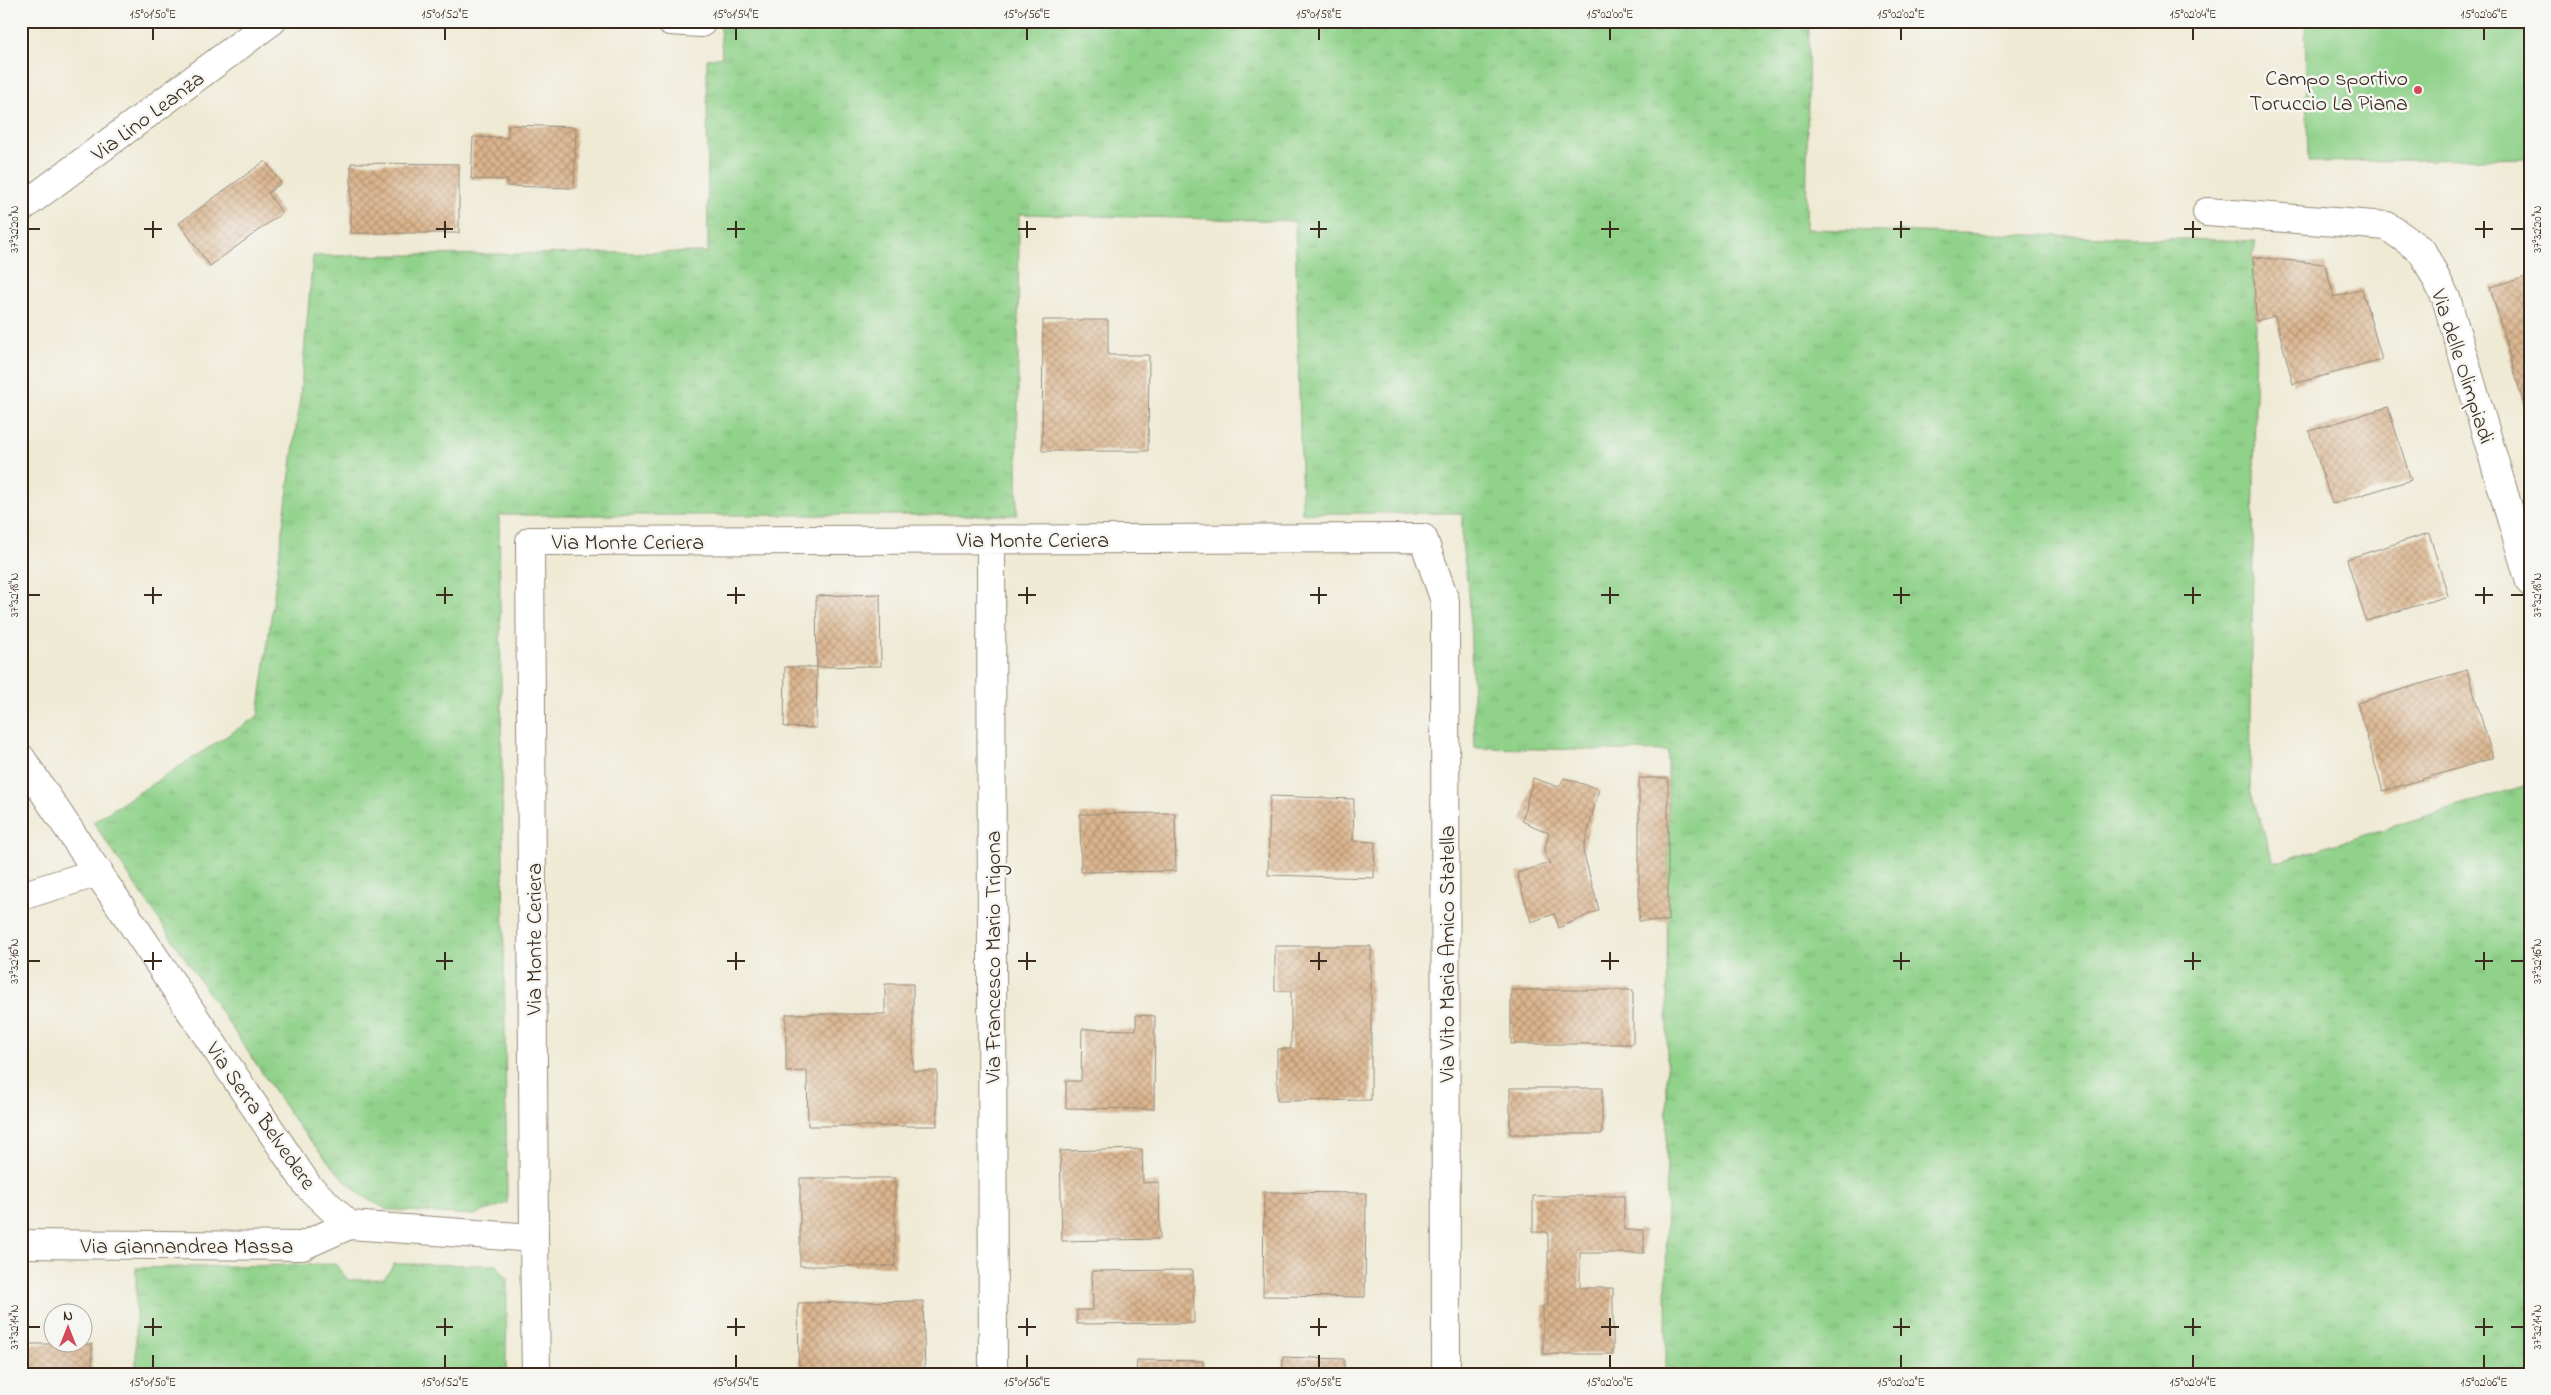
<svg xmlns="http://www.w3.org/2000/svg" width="2551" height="1395" font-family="'Indie Flower',sans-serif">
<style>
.grass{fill:url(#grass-tufts);stroke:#667e54}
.garden{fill:#90d28a;stroke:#667e54}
.building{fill:url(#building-cross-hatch)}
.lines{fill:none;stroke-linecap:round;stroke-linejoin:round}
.minor-casing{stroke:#958a79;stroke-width:30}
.tertiary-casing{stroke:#958a79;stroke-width:30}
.minor{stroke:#fff;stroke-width:28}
.tertiary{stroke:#fff;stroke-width:28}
.ticks{fill:none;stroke:#3b2a1e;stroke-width:2}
.poi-dot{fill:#d1495b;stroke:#f6f6f2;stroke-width:2}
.labels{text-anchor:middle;stroke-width:5;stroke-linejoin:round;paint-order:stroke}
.poi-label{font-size:22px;fill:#3b2a1e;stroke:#f6f6f2;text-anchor:end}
.street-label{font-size:22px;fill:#3b2a1e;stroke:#f6f6f2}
.neatline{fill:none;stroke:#3b2a1e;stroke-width:2}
.ticks-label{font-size:12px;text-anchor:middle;fill:#3b2a1e}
</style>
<defs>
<pattern id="grass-tufts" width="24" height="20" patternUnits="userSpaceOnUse" patternTransform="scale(1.25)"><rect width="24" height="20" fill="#90d28a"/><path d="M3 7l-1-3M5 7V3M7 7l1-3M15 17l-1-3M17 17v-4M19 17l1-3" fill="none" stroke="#7db477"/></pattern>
<pattern id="building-cross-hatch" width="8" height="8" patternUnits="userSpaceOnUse" patternTransform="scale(1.25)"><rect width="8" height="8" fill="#dbb58e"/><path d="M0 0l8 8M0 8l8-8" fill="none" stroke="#b39373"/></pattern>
</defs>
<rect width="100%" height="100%" fill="#f6f6f2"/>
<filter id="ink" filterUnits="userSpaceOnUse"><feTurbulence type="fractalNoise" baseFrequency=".02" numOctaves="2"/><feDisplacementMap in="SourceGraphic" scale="10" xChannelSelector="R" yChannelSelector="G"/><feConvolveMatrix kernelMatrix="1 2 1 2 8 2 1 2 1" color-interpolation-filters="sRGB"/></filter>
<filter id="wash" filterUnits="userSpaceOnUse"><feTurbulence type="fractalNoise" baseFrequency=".0096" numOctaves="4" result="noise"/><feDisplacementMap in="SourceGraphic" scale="20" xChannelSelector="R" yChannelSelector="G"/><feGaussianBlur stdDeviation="1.12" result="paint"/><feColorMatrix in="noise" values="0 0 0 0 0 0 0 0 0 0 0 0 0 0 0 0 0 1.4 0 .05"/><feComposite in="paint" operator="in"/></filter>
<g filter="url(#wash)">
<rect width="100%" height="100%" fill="#efead4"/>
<!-- grass -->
<path class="grass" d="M720,21H1809L1806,229L2256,241L2253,257L2256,321L2250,790L2274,863L2530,784V1374H1666L1668,751L1475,748L1469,594L1462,543V513H1302L1295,221L1019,214L1017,515H499L507,1203L474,1215L388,1210L361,1195L339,1174L298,1126L93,822L258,716L300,398L313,256L708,252L707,59L722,57Z
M335,1264L348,1280L384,1279L394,1264L497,1265L507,1279L506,1374H136V1268Z"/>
<!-- garden -->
<path class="garden" d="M2305,21H2530V158L2308,162Z"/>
<g id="blocks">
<!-- building -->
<path class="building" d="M508,125L576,127L574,188L507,186V180L471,179L473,137L508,138Z
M265,161L281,183L268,193L282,213L210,266L179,223Z
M351,163L459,164V233H351Z
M2253,257L2325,264L2334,297L2362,289L2382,360L2293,384L2275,316L2256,321Z
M2530,276V415L2527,416L2490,287Z
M1043,320H1108V355H1149L1148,451H1042Z
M2388,407L2411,480L2332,504L2309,431Z
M2429,533L2448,596L2366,621L2347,559Z
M880,594L881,666L817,667L816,596Z
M785,667H817L816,728L784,727Z
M2467,670L2493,758L2383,791L2357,703Z
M1533,778L1559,787L1564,778L1599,789L1583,851L1599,910L1559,928L1554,914L1531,922L1517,873L1550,863L1544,852L1549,833L1522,821Z
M1639,778H1668V921H1639Z
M1270,796L1354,799L1353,841L1375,842L1374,878L1268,875Z
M1175,813L1176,871L1081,872L1080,814Z
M1275,946H1371V1100L1277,1101V1049H1291V991H1275Z
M885,984H913V1071H937V1126H808L807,1071L786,1072V1014H885Z
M1511,990H1633V1044H1511Z
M1136,1015L1155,1016L1154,1109L1066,1108V1081H1081L1082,1029L1136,1030Z
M1510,1088H1602V1134H1510Z
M1142,1149L1143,1183L1159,1182L1160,1239L1062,1241L1060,1151Z
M800,1178H895V1266H800Z
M1264,1192L1366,1193L1365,1297L1263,1296Z
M1533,1196H1624V1230H1644V1253H1580V1288H1613V1354H1543V1305H1548V1232H1533Z
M1193,1270L1194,1323L1077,1324V1310H1093L1092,1271Z
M923,1301L925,1374H799L798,1303Z
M21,1344H92V1374H21Z
M1283,1357L1344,1359V1374H1282Z
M1137,1360L1203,1361V1374H1136Z"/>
</g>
</g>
<g filter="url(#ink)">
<use href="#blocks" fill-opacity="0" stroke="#958a79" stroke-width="1"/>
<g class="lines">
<!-- minor casing -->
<g class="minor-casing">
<path id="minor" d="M670,21L701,23
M21,208L272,21
M2207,212L2387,226L2422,251L2446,298L2530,582
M991,540L993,1374
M21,896L99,872
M534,1238L530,541L1423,538L1445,601L1446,1374
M21,1244L302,1246L349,1225"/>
</g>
<!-- tertiary casing -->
<g class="tertiary-casing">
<path id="tertiary" d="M21,758L308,1186L349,1225L534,1238L536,1374"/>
</g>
<!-- minor -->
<use href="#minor" class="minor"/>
<!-- tertiary -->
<use href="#tertiary" class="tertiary"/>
</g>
</g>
<!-- ticks -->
<path class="ticks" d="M153,28V40M445,28V40M736,28V40M1027,28V40M1319,28V40M1610,28V40M1901,28V40M2193,28V40M2484,28V40M153,221V238M445,221V238M736,221V238M1027,221V238M1319,221V238M1610,221V238M1901,221V238M2193,221V238M2484,221V238M28,229H40M144,229H162M436,229H453M727,229H745M1018,229H1036M1310,229H1327M1601,229H1619M1893,229H1910M2184,229H2201M2475,229H2493M2511,229H2524M153,587V604M445,587V604M736,587V604M1027,587V604M1319,587V604M1610,587V604M1901,587V604M2193,587V604M2484,587V604M28,595H40M144,595H162M436,595H453M727,595H745M1018,595H1036M1310,595H1327M1601,595H1619M1893,595H1910M2184,595H2201M2475,595H2493M2511,595H2524M153,952V970M445,952V970M736,952V970M1027,952V970M1319,952V970M1610,952V970M1901,952V970M2193,952V970M2484,952V970M28,961H40M144,961H162M436,961H453M727,961H745M1018,961H1036M1310,961H1327M1601,961H1619M1893,961H1910M2184,961H2201M2475,961H2493M2511,961H2524M153,1318V1336M445,1318V1336M736,1318V1336M1027,1318V1336M1319,1318V1336M1610,1318V1336M1901,1318V1336M2193,1318V1336M2484,1318V1336M28,1327H40M144,1327H162M436,1327H453M727,1327H745M1018,1327H1036M1310,1327H1327M1601,1327H1619M1893,1327H1910M2184,1327H2201M2475,1327H2493M2511,1327H2524M153,1355V1368M445,1355V1368M736,1355V1368M1027,1355V1368M1319,1355V1368M1610,1355V1368M1901,1355V1368M2193,1355V1368M2484,1355V1368"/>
<!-- markers -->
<circle class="poi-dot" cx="2418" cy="90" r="5"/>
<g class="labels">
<!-- poi labels -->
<g class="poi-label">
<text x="2408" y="85">Campo sportivo<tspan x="2408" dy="25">Toruccio La Piana</tspan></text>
</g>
<!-- street labels -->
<g class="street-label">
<text transform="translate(147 115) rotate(-37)" y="8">Via Lino Leanza</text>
<text transform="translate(2464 366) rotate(72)" y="8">Via delle Olimpiadi</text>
<text x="1033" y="547">Via Monte Ceriera</text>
<text x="628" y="549">Via Monte Ceriera</text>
<text transform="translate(533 939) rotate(-90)" y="8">Via Monte Ceriera</text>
<text transform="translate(1446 954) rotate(-90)" y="8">Via Vito Maria Amico Statella</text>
<text transform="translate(992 957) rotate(-90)" y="8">Via Francesco Mario Trigona</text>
<text transform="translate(262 1115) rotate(55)" y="8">Via Serra Belvedere</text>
<text x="187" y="1253">Via Giannandrea Massa</text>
</g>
</g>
<!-- margin -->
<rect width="2551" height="1395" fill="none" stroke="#f6f6f2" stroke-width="55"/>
<!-- north arrow -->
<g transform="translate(68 1328)"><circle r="24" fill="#f6f6f2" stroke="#aba49d"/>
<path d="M0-4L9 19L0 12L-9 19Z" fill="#d1495b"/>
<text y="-8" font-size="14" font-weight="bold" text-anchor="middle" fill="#3b2a1e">N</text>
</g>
<rect x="28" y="28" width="2496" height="1340" class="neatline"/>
<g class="ticks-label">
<text x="153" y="18">15°01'50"E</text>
<text x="445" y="18">15°01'52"E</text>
<text x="736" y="18">15°01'54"E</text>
<text x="1027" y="18">15°01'56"E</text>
<text x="1319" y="18">15°01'58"E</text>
<text x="1610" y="18">15°02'00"E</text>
<text x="1901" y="18">15°02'02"E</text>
<text x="2193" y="18">15°02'04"E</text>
<text x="2484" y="18">15°02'06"E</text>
<text transform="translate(14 229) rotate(-90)" y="4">37°32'20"N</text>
<text transform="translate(2537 229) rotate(-90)" y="4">37°32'20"N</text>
<text transform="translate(14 595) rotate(-90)" y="4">37°32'18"N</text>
<text transform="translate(2537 595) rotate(-90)" y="4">37°32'18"N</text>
<text transform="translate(14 961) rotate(-90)" y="4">37°32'16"N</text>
<text transform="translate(2537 961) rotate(-90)" y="4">37°32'16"N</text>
<text transform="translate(14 1327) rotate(-90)" y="4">37°32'14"N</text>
<text transform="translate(2537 1327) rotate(-90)" y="4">37°32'14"N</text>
<text x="153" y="1386">15°01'50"E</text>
<text x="445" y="1386">15°01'52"E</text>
<text x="736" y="1386">15°01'54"E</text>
<text x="1027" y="1386">15°01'56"E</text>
<text x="1319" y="1386">15°01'58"E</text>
<text x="1610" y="1386">15°02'00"E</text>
<text x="1901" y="1386">15°02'02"E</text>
<text x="2193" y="1386">15°02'04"E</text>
<text x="2484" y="1386">15°02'06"E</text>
</g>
</svg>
